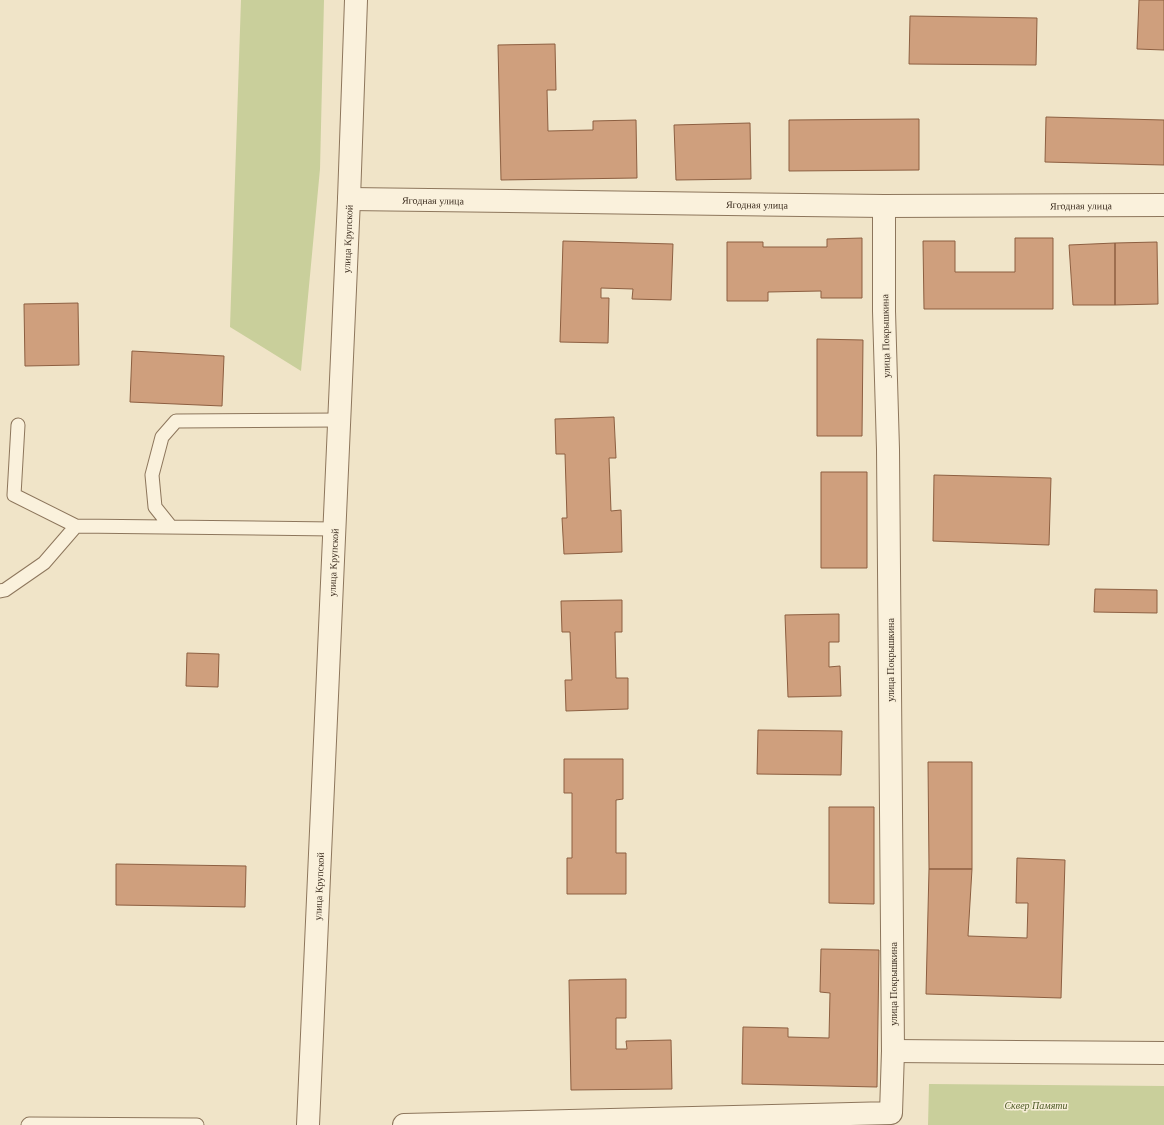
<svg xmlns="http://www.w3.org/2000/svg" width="1164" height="1125" font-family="'Times New Roman',serif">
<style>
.green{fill:#c9cf9b}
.building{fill:#cf9f7d;stroke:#8d5f41}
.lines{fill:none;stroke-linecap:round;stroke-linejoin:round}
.service-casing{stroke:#8d765c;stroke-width:15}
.minor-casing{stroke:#8d765c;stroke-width:24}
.tertiary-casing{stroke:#8d765c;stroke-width:24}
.service{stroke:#faf1dc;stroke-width:13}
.minor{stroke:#faf1dc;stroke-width:22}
.tertiary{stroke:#faf1dc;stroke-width:22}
.labels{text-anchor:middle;stroke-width:3;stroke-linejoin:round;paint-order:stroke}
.street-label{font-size:10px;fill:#3d2e20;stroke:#f7eed8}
.park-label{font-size:10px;font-style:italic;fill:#4d5a26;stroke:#f7eed8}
</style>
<rect width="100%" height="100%" fill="#f0e4c8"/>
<!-- green -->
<path class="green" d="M241,0H324L320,169L301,371L230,327Z
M929,1084L1164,1086V1125H928Z"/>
<!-- building -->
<path class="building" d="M1139,0H1164V50L1137,49Z
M910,16L1037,18L1036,65L909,64Z
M555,44L556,90H547L548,131L593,130V121L636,120L637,178L501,180L498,45Z
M1046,117L1164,120V165L1045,162Z
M919,119V170L789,171V120Z
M750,123L751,179L676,180L674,125Z
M862,238V298H821V291L768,292V301H727V242H763V247H827V239Z
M1015,238H1053V309H924L923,241H955V272H1015Z
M563,241L673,244L671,300L632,299L633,289L601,288V298H609L608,343L560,342Z
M1157,242L1158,304L1115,305V243Z
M1115,243V305H1073L1069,245Z
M78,303L79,365L25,366L24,304Z
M817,339L863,340L862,436H817Z
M132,351L224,356L222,406L130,402Z
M614,417L616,458H609L611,511L621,510L622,552L564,554L562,518H567L565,454H556L555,419Z
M821,472H867V568H821Z
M934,475L1051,478L1049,545L933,541Z
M1095,589L1157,590V613L1094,612Z
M622,600V632H615L616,678H628V709L566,711L565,680H572L570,632H562L561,601Z
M839,614V642H829V667L840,666L841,696L788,697L785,615Z
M187,653L219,654L218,687L186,686Z
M758,730L842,731L841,775L757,774Z
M564,759H623V799L616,800V853H626V894H567V858H572V793H564Z
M928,762H972V869H929Z
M829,807H874V904L829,903Z
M1017,858L1065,860L1061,998L926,994L929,869H972L968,936L1027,938L1028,903H1016Z
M116,864L246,866L245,907L116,905Z
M821,949L879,950L877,1087L742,1084L743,1027L788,1028V1037L829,1038L830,993L820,992Z
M626,979V1018H616V1049H627L626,1041L671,1040L672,1089L571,1090L569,980Z"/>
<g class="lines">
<!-- service casing -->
<g class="service-casing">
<path id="service" d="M18,425L14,495L76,526
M171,527L155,507L152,475L162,437L176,421L339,420
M0,591L5,590L44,563L76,526L334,529
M28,1125L29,1124L197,1125"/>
</g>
<!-- minor casing -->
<g class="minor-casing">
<g id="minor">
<path id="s1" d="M349,199L884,206L1164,205"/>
<path d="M893,1051L1164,1053"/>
<path d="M404,1125L891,1113L893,1051L888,449L884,311V206"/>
</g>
</g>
<!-- tertiary casing -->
<g class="tertiary-casing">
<g id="tertiary">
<path id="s2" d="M308,1125L349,199L356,0"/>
</g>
</g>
<!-- service -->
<use href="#service" class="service"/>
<!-- minor -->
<use href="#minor" class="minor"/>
<!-- tertiary -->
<use href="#tertiary" class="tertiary"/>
</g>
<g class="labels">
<!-- street labels -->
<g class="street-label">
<text dy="4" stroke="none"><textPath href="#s1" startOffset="84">Ягодная улица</textPath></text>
<text dy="4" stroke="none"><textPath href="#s1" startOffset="408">Ягодная улица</textPath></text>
<text dy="4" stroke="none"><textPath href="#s1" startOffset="732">Ягодная улица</textPath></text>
<text dy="4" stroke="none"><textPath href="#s2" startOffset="887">улица Крупской</textPath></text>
<text transform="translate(885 336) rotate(-91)" y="4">улица Покрышкина</text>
<text dy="4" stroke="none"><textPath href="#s2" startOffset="563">улица Крупской</textPath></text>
<text transform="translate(890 660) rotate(-90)" y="4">улица Покрышкина</text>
<text dy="4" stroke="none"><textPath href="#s2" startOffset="239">улица Крупской</textPath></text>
<text transform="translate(893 984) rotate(-90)" y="4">улица Покрышкина</text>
</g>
<!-- park labels -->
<g class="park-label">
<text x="1036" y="1109">Сквер Памяти</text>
</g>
</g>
</svg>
